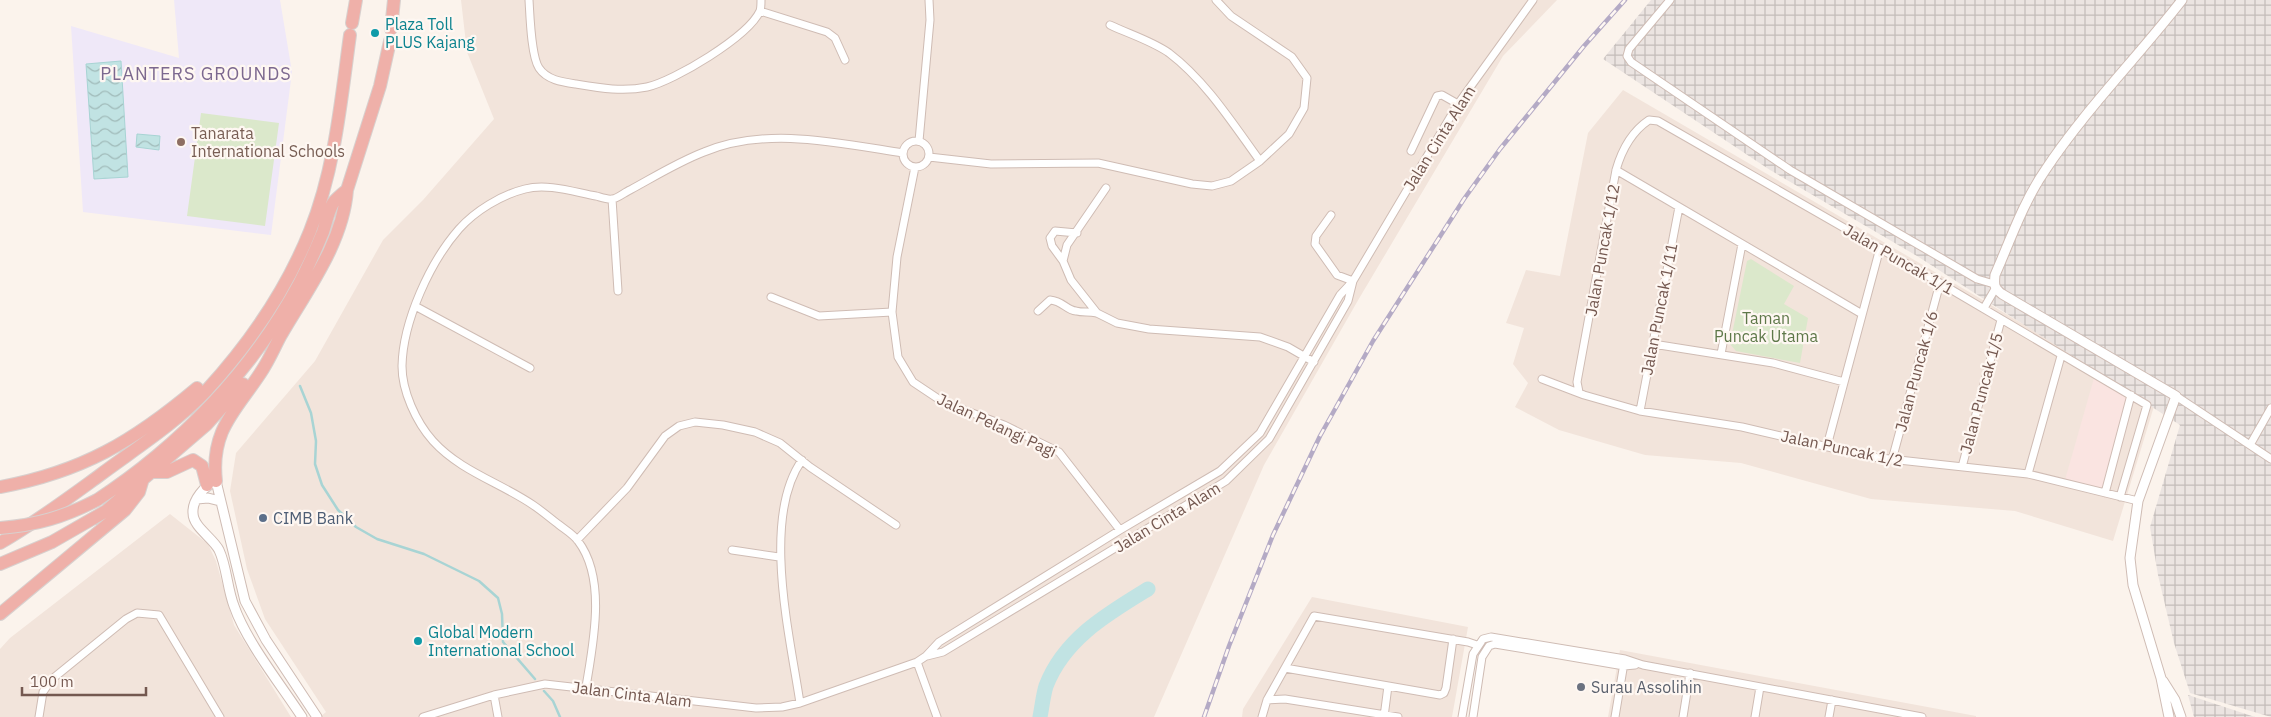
<svg xmlns="http://www.w3.org/2000/svg" width="2271" height="717" font-family="'IBM Plex Sans',sans-serif">
<style>
.residential{fill:#f2e4db}
.commercial{fill:#fae4e1}
.industrial{fill:url(#industrial-grid)}
.education{fill:#efe8f8}
.park{fill:#dbe8cb}
.water{fill:url(#water-waves);stroke:#a8d4d4}
.lines{fill:none;stroke-linecap:round;stroke-linejoin:round}
.stream{stroke:#a8d4d4;stroke-width:2.5}
.river{stroke:#c1e3e3;stroke-width:15}
.minor-casing{stroke:#cfbcb4;stroke-width:9}
.tertiary-casing{stroke:#cfbcb4;stroke-width:11}
.motorway-casing{stroke:#d8d0ce;stroke-width:14}
.minor{stroke:#fff;stroke-width:7}
.tertiary{stroke:#fff;stroke-width:9}
.motorway{stroke:#efb0a9;stroke-width:12}
.rail-casing{stroke:#b4aac5;stroke-width:4.5}
.rail{stroke:#fef7f2;stroke-width:2.5;stroke-dasharray:8;stroke-linecap:butt}
.motorway-bridge-casing{stroke:#d8d0ce;stroke-width:14;stroke-linecap:butt}
.motorway-bridge{stroke:#efb0a9;stroke-width:12}
.culture-dot{fill:#0f9aa8;stroke:#fef7f2;stroke-width:2}
.education-dot{fill:#8d6e63;stroke:#fef7f2;stroke-width:2}
.service-dot{fill:#5c6f8a;stroke:#fef7f2;stroke-width:2}
.worship-dot{fill:#6b7280;stroke:#fef7f2;stroke-width:2}
.labels{text-anchor:middle;stroke-width:4.5;stroke-linejoin:round;paint-order:stroke}
.culture-label{font-size:16px;fill:#0d838f;stroke:#fef7f2;text-anchor:start}
.education-label{font-size:16px;fill:#785e54;stroke:#fef7f2;text-anchor:start}
.street-label{font-size:16px;fill:#745850;stroke:#fef7f2}
.park-label{font-size:16px;fill:#5e7849;stroke:#fef7f2}
.service-label{font-size:16px;fill:#4e5e75;stroke:#fef7f2;text-anchor:start}
.worship-label{font-size:16px;fill:#5b616d;stroke:#fef7f2;text-anchor:start}
.neighbourhood-label{font-size:18px;letter-spacing:1px;fill:#7c688f;stroke:#fef7f2}
</style>
<defs>
<pattern id="industrial-grid" width="8" height="8" patternUnits="userSpaceOnUse" patternTransform="scale(1.25)"><rect width="8" height="8" fill="#ebe4e1"/><path d="M0 4h8M4 0v8" fill="none" stroke="#c3bcb9"/></pattern>
<pattern id="water-waves" width="16" height="10" patternUnits="userSpaceOnUse" patternTransform="scale(1.25)"><rect width="16" height="10" fill="#c1e3e3"/><path d="M0 5q4-4 8 0t8 0" fill="none" stroke="#a1bbba"/></pattern>
</defs>
<rect width="100%" height="100%" fill="#fbf3ec"/>
<!-- residential -->
<path class="residential" d="M461,0H1557L1503,56L1357,302L1264,465L1154,717H320L326,712L265,619L247,569L230,491L236,453L315,361L383,240L423,200L494,119L467,52Z
M1623,90L1976,296L2155,403L2113,541L2015,511L1871,499L1741,463L1645,455L1559,430L1515,407L1528,383L1513,364L1524,328L1506,323L1526,270L1560,276L1588,133Z
M170,514L208,544L216,561L234,625L291,717H0V649L10,638Z
M1312,597L1468,627L1452,717H1242L1243,709Z
M1620,650L1976,716V717H1608Z"/>
<!-- commercial -->
<path class="commercial" d="M2094,378L2128,397L2103,489L2065,480Z"/>
<!-- industrial -->
<path class="industrial" d="M1651,0H2271V717L2190,693L2174,643L2158,575L2150,527L2180,425L1917,256L1770,170L1603,59Z
M2188,695L2255,717H2194Z"/>
<!-- education -->
<path class="education" d="M174,0H280L292,72L271,235L83,212L71,26L179,58Z"/>
<!-- park -->
<path class="park" d="M201,113L279,123L265,226L187,216Z
M1751,259L1794,286L1784,304L1808,318L1800,363L1736,351L1730,344L1747,261Z"/>
<!-- water -->
<path class="water" d="M121,61L128,177L94,179L86,64Z
M137,134L160,136L159,150L136,147Z"/>
<g class="lines">
<!-- stream -->
<path class="stream" d="M300,386L311,413L316,441L315,464L322,485L338,510L356,527L377,539L424,554L479,581L498,598L502,614L503,642L535,679
M544,691L553,701L560,717"/>
<!-- river -->
<path class="river" d="M1040,717C1042,707 1043,696 1046,686C1064,639 1107,614 1148,589"/>
<!-- minor casing -->
<g class="minor-casing">
<path id="minor" d="M529,0C530,15 531,56 539,68C547,80 562,82 576,84C600,88 623,92 647,87C674,81 748,37 760,11C761,8 761,3 761,0
M1670,0L1629,49L1627,56L1631,62L1790,170L1977,279L1994,284
M760,11L827,32L835,38L845,60
M1110,25C1129,34 1152,41 1169,53C1206,81 1233,124 1260,161
M919,141L930,20L929,0
M903 154a13 13 0 1 1 26 0a13 13 0 1 1-26 0Z
M1411,151L1437,96L1442,95L1458,104
M929,157L991,164L1098,163L1192,184L1212,186L1231,181L1260,161L1289,134L1304,108L1307,78L1292,57L1231,16L1216,0
M915,167L897,257L892,312L898,357L913,382L943,402L1004,425L1059,452L1120,530
M1616,170L1862,314
M1106,188L1067,245L1063,261L1071,280L1097,313L1117,323L1149,329L1260,337L1288,347L1314,362
M612,199L618,291
M1331,215L1316,236L1315,244L1337,275L1353,281
M1063,261L1052,246L1050,238L1055,231L1077,233
M771,297L819,316L892,312
M415,306L530,368
M1984,308L1995,289
M1038,311L1050,300C1063,301 1066,310 1076,311C1083,313 1089,311 1096,313
M1653,344L1773,363L1844,382
M1721,354L1742,244
M1542,379L1584,395L1640,411L1742,427L1871,457L2028,474L2138,501
M1579,392L1577,382L1616,170C1622,149 1631,132 1649,120L1658,121L1940,283L2147,405L2120,497
M2176,396L2271,459
M1640,411L1679,207
M2250,445L2271,408
M1827,446L1880,248
M1892,460L1940,283
M1962,467L2001,320
M2028,474L2061,356
M2105,493L2131,395
M577,540L627,488L665,436L679,426L695,422L723,425L755,432L780,443L810,467L896,525
M732,550L779,557
M927,656L943,652L1226,481L1269,439L1348,301L1353,281
M917,662L937,717
M1285,668L1440,695L1444,693L1446,688L1453,639
M586,687C593,644 607,579 578,541C573,534 564,529 558,524C550,518 542,511 533,505C501,483 460,471 433,441C416,422 402,391 402,366C403,321 430,262 459,229C475,211 501,195 525,189C547,183 574,192 596,196C600,197 608,200 612,199C617,199 625,192 630,190C654,177 678,162 704,152C766,126 839,143 903,153
M494,695L498,717
M1267,700L1285,699L1398,717
M800,703C790,636 761,518 802,460
M39,717L43,692L51,680L126,619L137,613L159,615L220,717
M423,717L494,695L545,684L756,708L782,707L800,703L917,662L926,656L939,642L1120,530L1220,471L1260,433L1340,295L1353,281L1458,104L1533,0
M1262,717L1267,700L1314,616L1468,642L1477,645
M1384,717L1388,686
M1462,717L1473,654L1483,639L1491,637L1625,659L1643,665L1922,717
M1473,717L1482,657L1489,646L1495,644L1624,666L1635,665
M1615,717L1624,663
M1683,717L1690,673
M1755,717L1760,687
M1829,717L1832,700"/>
</g>
<!-- tertiary casing -->
<g class="tertiary-casing">
<path id="tertiary" d="M197,499L208,498L220,501
M2163,681L2175,700L2181,717
M302,717C281,685 246,641 234,606C227,588 227,567 219,550C213,538 193,527 193,513C192,500 205,485 216,481L245,601L266,640L317,717
M2169,717L2161,678L2133,585L2130,558L2138,501L2176,396L2002,294C1994,288 1994,285 1995,275C2010,241 2023,203 2044,172C2084,111 2137,58 2182,0"/>
</g>
<!-- motorway casing -->
<g class="motorway-casing">
<path id="motorway" d="M352,23L356,0
M391,29L394,0
M153,472H167L193,460L202,466L207,485
M216,481C210,428 238,409 263,369C270,358 275,346 281,335C307,290 343,243 347,190L380,86L390,41
M0,487C82,472 134,441 197,388
M97,500C180,446 252,371 299,284C308,267 316,249 323,232C326,223 328,212 333,203C336,199 342,194 347,190
M0,543C35,523 67,499 100,475C135,449 176,423 206,391C250,343 286,291 310,231C335,169 341,100 350,35
M0,564L52,542L106,511L206,425L243,384
M0,614L125,510L139,492L142,482"/>
</g>
<!-- minor -->
<use href="#minor" class="minor"/>
<!-- tertiary -->
<use href="#tertiary" class="tertiary"/>
<!-- motorway -->
<use href="#motorway" class="motorway"/>
<!-- rail casing -->
<g class="rail-casing">
<path id="rail" d="M1204,717L1229,646L1273,535L1320,436L1373,341L1464,199L1500,149L1584,46L1625,0"/>
</g>
<!-- rail -->
<use href="#rail" class="rail"/>
<!-- motorway-bridge casing -->
<g class="motorway-bridge-casing">
<path id="motorway-bridge" d="M0,528C37,525 64,517 97,500"/>
</g>
<!-- motorway-bridge -->
<use href="#motorway-bridge" class="motorway-bridge"/>
</g>
<!-- markers -->
<g class="culture-dot">
<circle cx="375" cy="33" r="5"/>
<circle cx="418" cy="641" r="5"/>
</g>
<circle class="education-dot" cx="181" cy="142" r="5"/>
<circle class="service-dot" cx="263" cy="518" r="5"/>
<circle class="worship-dot" cx="1581" cy="687" r="5"/>
<g class="labels">
<!-- culture labels -->
<g class="culture-label">
<text x="385" y="30">Plaza Toll<tspan x="385" dy="18">PLUS Kajang</tspan></text>
<text x="428" y="638">Global Modern<tspan x="428" dy="18">International School</tspan></text>
</g>
<!-- education labels -->
<g class="education-label">
<text x="191" y="139">Tanarata<tspan x="191" dy="18">International Schools</tspan></text>
</g>
<!-- street labels -->
<g class="street-label">
<text transform="translate(1439 138) rotate(-58)" y="6">Jalan Cinta Alam</text>
<text transform="translate(1602 250) rotate(-80)" y="6">Jalan Puncak 1/12</text>
<text transform="translate(1899 259) rotate(30)" y="6">Jalan Puncak 1/1</text>
<text transform="translate(1659 309) rotate(-79)" y="6">Jalan Puncak 1/11</text>
<text transform="translate(1916 371) rotate(-75)" y="6">Jalan Puncak 1/6</text>
<text transform="translate(1981 393) rotate(-75)" y="6">Jalan Puncak 1/5</text>
<text transform="translate(997 425) rotate(25)" y="6">Jalan Pelangi Pagi</text>
<text transform="translate(1842 448) rotate(12)" y="6">Jalan Puncak 1/2</text>
<text transform="translate(1167 517) rotate(-31)" y="6">Jalan Cinta Alam</text>
<text transform="translate(632 694) rotate(7)" y="6">Jalan Cinta Alam</text>
</g>
<!-- park labels -->
<g class="park-label">
<text x="1766" y="324">Taman<tspan x="1766" dy="18">Puncak Utama</tspan></text>
</g>
<!-- service labels -->
<g class="service-label">
<text x="273" y="524">CIMB Bank</text>
</g>
<!-- worship labels -->
<g class="worship-label">
<text x="1591" y="693">Surau Assolihin</text>
</g>
<!-- neighbourhood labels -->
<g class="neighbourhood-label">
<text x="196" y="80">PLANTERS GROUNDS</text>
</g>
</g>
<!-- scale -->
<path d="M22 687v8h124v-8" fill="none" stroke="#745850" stroke-width="2.5"/>
<text x="30" y="687" font-size="15" fill="#745850" stroke="#fef7f2" stroke-width="4" paint-order="stroke">100 m</text>
</svg>
